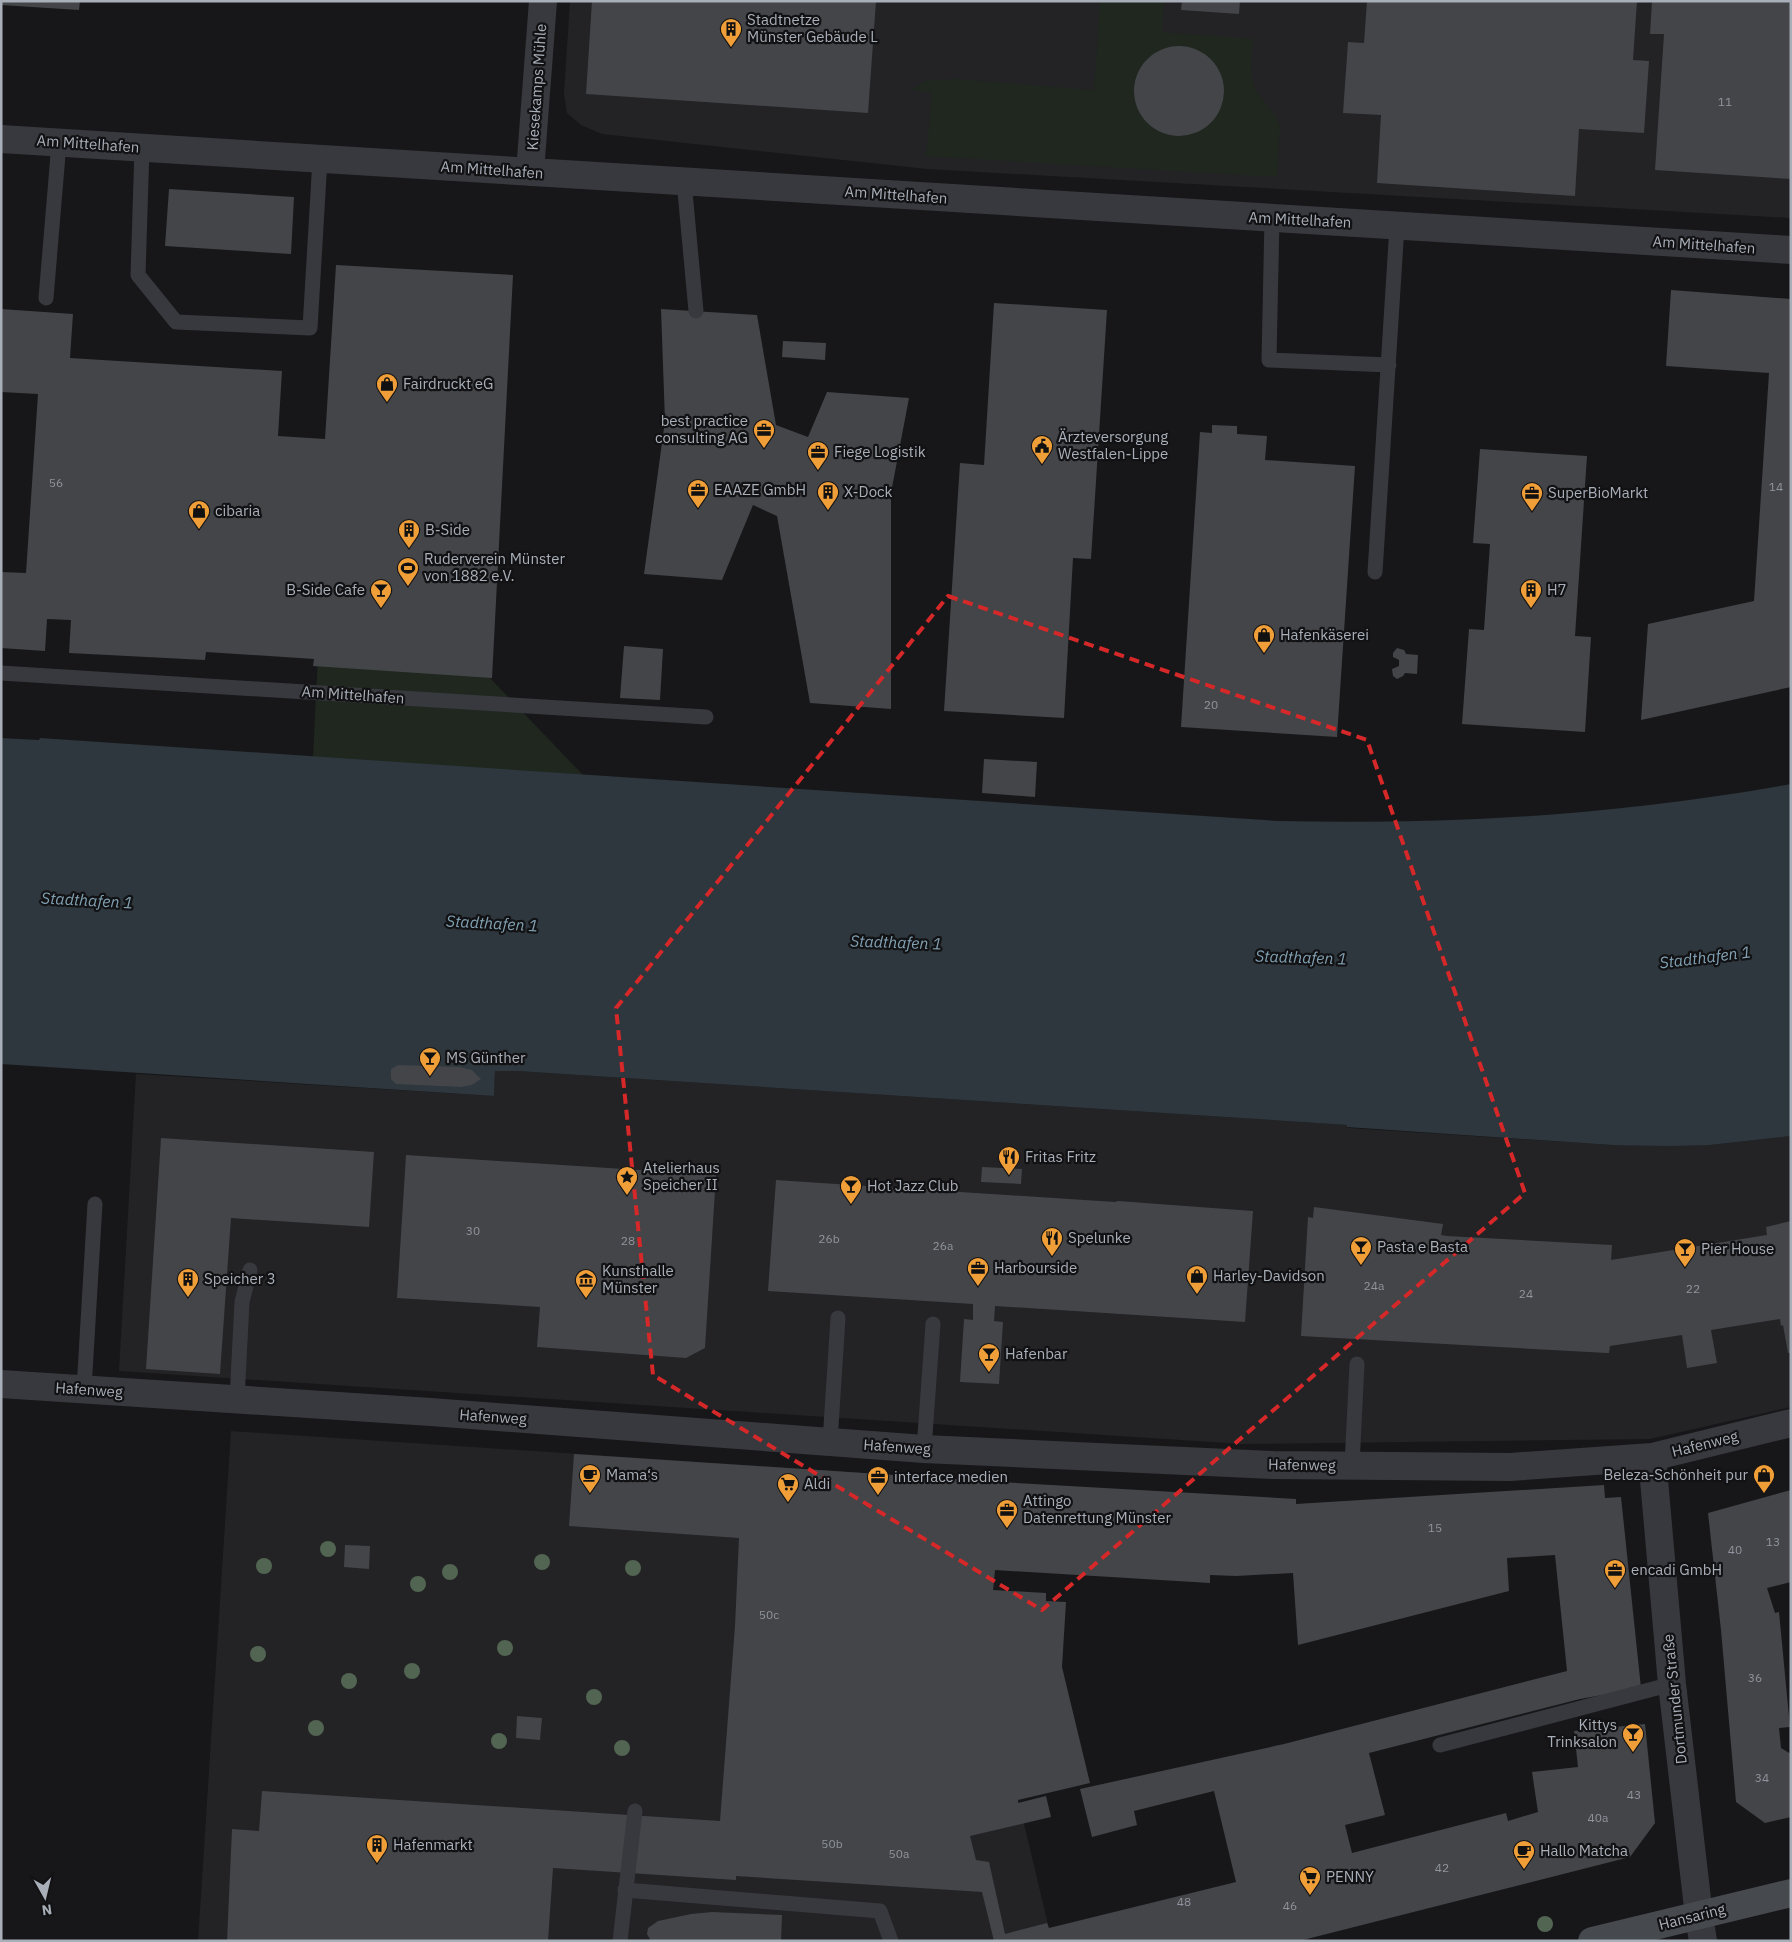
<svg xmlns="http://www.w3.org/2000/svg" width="1792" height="1942" font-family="'IBM Plex Sans',sans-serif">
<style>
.built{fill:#232326}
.green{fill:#1f271f}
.water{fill:#2d373d}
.building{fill:#434549;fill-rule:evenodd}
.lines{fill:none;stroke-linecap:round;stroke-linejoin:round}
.service{stroke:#38393e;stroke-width:15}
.minor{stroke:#38393e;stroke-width:28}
.secondary{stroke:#46494e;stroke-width:28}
.tree{fill:#526452}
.marked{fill:none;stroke:#d62828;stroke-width:4;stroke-dasharray:10 6;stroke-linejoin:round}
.labels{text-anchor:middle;stroke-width:4.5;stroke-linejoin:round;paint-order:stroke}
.number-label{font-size:12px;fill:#90949c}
.poi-label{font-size:15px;fill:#a9afb8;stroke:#121214;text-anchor:start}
.street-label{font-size:15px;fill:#a9afb8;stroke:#121214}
.water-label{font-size:16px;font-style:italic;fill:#81a1b3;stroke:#121214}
</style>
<rect width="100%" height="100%" fill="#171719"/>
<!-- built -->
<path class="built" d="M570,1H1791V218L927,169L602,134L581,125L567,113L564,94Z
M495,1071H517L1348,1125V1128L1612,1145H1710L1791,1136V1407L1650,1439L1242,1444L119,1371L136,1074L494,1096Z
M231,1431L1000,1482L988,1673L1052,1941H198Z"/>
<!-- green -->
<path class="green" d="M1100,1H1164L1162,32L1253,39C1252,53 1249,73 1254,86C1261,101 1275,111 1280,126L1277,177L926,156L932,93L911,90L925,81L954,79L1094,90Z
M326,488L490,678L584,776L313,757Z"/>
<!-- water -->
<path class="water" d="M1,738L39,740L40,738L1278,821C1452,825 1619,815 1791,784V1136L1710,1145L1669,1146L1612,1145L1347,1127V1125L517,1071H495L494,1096L1,1064Z"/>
<!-- building -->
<path class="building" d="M1,1H80L79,10L1,5Z
M592,1H876L868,113L586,94Z
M1182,1H1240L1239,14L1181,10Z
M1367,1H1637L1633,60L1649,61L1644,133L1579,129L1575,196L1377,183L1381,115L1343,113L1348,42L1364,43Z
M1652,1H1791V179L1655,170L1664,34H1650Z
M1134 91a45 45 0 1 1 90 0a45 45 0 1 1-90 0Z
M169,189L294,197L291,254L165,246Z
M336,265L513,275L492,678L313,666L314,659L206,652L205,660L69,653L71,620L47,619L45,651L1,648V572L26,573L38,394L1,392V309L73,314L70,358L282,371L278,436L325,439Z
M1671,290L1791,299V687L1641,720L1648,624L1754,601L1769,373L1666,366Z
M994,303L1107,310L1091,559L1073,558L1064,718L944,711L960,463L984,465Z
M661,309L757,315L776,425L808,437L827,392L909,398L891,493V709L810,703L777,516L753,505L722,580L644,574L665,421Z
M783,341L826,343L825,360L782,357Z
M1212,425L1237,426V434L1267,436L1265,460L1355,466L1337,737L1181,727L1200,432L1212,433Z
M1480,449L1587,456L1575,636L1591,637L1585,732L1462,724L1469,629L1484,630L1490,544L1473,543Z
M624,646L663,649L660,700L620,698Z
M1397,648L1404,650L1406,654L1418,655L1417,674L1405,673L1403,676L1397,679L1393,676L1392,669L1399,666V660L1393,657V653Z
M984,759L1037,762L1035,797L982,793Z
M398,1065L460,1067L472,1070L481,1079L472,1085L461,1087L396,1084L391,1079V1069Z
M161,1138L374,1152L369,1227L231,1218L220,1374L146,1369Z
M406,1155L716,1175L705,1348L686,1358L537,1347L540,1307L397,1298Z
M982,1167L1022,1169L1021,1184L981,1182Z
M776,1180L911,1189H934L939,1190H955L960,1192L1115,1202L1118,1201L1253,1211L1245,1322L995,1306L994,1321L1003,1322L999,1384L960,1382L964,1319L973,1320V1304L768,1291Z
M1314,1207L1443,1224L1441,1235L1447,1236L1612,1245L1611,1260L1767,1235L1766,1227L1791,1221V1353H1788L1783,1325L1781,1326L1780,1319L1711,1330L1717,1363L1687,1368L1682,1335L1610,1346L1609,1353H1607L1301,1336L1308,1217L1313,1218Z
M574,1454L1000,1482L1296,1499V1504L1604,1485L1605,1498L1621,1497L1641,1688L1580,1699L1369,1753L1385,1815L1345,1825L1352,1853L1506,1813L1508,1821L1538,1812L1532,1772L1578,1767L1574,1731L1645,1724L1655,1823L1630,1857L1299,1941H994L982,1892L736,1876V1880L553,1868L548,1941H227L232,1829L259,1831L262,1791L720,1821L735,1626L739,1538L569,1526ZM1555,1555L1567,1671L1284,1744L1080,1789L1092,1837L1137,1825L1134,1811L1214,1791L1236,1882L1049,1928L1047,1923L1005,1934L989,1862L976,1860L970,1836L1051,1817L1046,1796L1018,1803V1800L1090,1783L1062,1667L1066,1602L1046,1601V1593L993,1590L995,1570L1210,1583V1575L1236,1576L1293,1573L1298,1645L1509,1591L1507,1558Z
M1791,1490V1582L1767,1588L1775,1613L1779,1612L1790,1727L1779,1728L1781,1748L1791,1754V1817L1765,1823L1736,1802L1721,1630L1708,1513Z
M345,1545L370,1546L369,1569L344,1567Z
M517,1716L542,1718L540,1740L516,1738Z
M712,1912L782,1915L781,1941H651L647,1934L648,1928L658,1921L691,1914Z"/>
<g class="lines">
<!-- service -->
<path class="service" d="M142,148L138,275L176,322L310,328L320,159
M684,181L696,311
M1272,218L1269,360L1389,365
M46,298L59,143
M1375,572L1397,226
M1,673L706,717
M84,1389L95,1204
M237,1399L242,1302L250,1270
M830,1442L838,1318
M924,1449L933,1324
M1352,1465L1357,1364
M1440,1745L1672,1684
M625,1890L880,1911L891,1941
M620,1941L635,1811"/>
<!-- minor -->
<path class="minor" d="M1,139L1791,250
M530,172L543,1
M1,1384L431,1412L924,1449L1273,1465L1510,1467L1652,1457L1791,1423
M1652,1457L1672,1684L1699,1916L1703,1941"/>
<!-- secondary -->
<path class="secondary" d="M1592,1941L1791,1893"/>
</g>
<!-- trees -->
<g class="tree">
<circle cx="328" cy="1549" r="8"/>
<circle cx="542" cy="1562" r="8"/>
<circle cx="264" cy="1566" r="8"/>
<circle cx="633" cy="1568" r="8"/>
<circle cx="450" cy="1572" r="8"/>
<circle cx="418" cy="1584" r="8"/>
<circle cx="505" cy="1648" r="8"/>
<circle cx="258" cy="1654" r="8"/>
<circle cx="412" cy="1671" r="8"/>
<circle cx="349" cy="1681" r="8"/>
<circle cx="594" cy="1697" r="8"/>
<circle cx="316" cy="1728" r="8"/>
<circle cx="499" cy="1741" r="8"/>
<circle cx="622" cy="1748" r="8"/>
<circle cx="1545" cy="1924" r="8"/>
</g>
<!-- marked area -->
<path class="marked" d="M948,596L1367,740L1525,1193L1042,1610L653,1375L616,1008Z"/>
<!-- icons -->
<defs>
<g id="building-pin" transform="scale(1.125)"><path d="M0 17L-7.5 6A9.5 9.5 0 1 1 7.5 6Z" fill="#ef9e38" stroke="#121214"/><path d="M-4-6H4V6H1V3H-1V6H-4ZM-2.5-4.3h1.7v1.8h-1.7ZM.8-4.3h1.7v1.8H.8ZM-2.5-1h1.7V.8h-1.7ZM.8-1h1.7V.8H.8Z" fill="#111"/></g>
<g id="shop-pin" transform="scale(1.125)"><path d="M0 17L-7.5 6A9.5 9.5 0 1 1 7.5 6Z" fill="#ef9e38" stroke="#121214"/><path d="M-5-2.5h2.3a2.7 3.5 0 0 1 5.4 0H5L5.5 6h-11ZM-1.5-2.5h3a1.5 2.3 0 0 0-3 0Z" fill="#111"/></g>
<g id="office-pin" transform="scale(1.125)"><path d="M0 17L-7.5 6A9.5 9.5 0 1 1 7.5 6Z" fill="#ef9e38" stroke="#121214"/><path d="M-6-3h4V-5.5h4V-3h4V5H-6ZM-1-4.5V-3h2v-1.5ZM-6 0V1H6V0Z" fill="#111"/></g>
<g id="civic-pin" transform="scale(1.125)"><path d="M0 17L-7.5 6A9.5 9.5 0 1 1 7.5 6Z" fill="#ef9e38" stroke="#121214"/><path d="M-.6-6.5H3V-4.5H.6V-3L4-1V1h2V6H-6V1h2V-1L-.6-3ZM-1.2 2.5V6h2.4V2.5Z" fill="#111"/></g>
<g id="stadium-pin" transform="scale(1.125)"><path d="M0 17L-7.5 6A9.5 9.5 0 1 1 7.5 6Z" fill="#ef9e38" stroke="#121214"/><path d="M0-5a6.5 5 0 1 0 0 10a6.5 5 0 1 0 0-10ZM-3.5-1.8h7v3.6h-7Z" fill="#111"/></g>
<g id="bar-pin" transform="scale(1.125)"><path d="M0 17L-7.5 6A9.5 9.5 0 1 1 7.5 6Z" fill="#ef9e38" stroke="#121214"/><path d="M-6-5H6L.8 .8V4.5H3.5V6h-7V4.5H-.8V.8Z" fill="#111"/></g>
<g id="restaurant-pin" transform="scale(1.125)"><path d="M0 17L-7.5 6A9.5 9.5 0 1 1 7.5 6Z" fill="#ef9e38" stroke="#121214"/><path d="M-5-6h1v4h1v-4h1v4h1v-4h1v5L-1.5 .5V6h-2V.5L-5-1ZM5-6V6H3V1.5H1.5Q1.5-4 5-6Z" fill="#111"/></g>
<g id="sight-pin" transform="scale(1.125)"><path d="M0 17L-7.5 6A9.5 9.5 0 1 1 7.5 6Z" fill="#ef9e38" stroke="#121214"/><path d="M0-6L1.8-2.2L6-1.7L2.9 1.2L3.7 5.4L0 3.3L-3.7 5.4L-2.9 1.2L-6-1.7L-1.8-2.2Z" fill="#111"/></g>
<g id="museum-pin" transform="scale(1.125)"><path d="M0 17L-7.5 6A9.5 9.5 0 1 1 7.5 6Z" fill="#ef9e38" stroke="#121214"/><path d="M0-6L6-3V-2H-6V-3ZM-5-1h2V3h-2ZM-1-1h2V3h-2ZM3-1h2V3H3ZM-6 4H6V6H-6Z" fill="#111"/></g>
<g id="cafe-pin" transform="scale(1.125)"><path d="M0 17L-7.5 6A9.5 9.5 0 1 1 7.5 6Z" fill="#ef9e38" stroke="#121214"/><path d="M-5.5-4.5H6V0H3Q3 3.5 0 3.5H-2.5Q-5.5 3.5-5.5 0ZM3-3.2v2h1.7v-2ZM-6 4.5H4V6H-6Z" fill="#111"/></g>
<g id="supermarket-pin" transform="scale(1.125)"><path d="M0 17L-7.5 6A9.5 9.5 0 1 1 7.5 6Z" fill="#ef9e38" stroke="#121214"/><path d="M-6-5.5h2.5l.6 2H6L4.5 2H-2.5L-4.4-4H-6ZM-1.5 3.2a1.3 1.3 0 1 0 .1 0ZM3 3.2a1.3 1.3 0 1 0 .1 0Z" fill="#111"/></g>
</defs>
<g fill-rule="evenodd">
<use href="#building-pin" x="731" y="29"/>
<use href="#shop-pin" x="387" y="384"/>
<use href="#office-pin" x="764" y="430"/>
<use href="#civic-pin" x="1042" y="446"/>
<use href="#office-pin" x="818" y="452"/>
<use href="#office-pin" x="698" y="490"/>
<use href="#building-pin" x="828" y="492"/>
<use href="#office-pin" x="1532" y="493"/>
<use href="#shop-pin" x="199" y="511"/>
<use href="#building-pin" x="409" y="530"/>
<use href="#stadium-pin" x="408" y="568"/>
<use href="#bar-pin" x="381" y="590"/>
<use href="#building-pin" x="1531" y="590"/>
<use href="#shop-pin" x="1264" y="635"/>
<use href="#bar-pin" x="430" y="1058"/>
<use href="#restaurant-pin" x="1009" y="1157"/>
<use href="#sight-pin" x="627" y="1177"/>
<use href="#bar-pin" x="851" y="1186"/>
<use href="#restaurant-pin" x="1052" y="1238"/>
<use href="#bar-pin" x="1361" y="1247"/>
<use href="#bar-pin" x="1685" y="1249"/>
<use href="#office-pin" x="978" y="1268"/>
<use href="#shop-pin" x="1197" y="1276"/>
<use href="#building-pin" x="188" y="1279"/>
<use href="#museum-pin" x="586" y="1280"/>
<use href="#bar-pin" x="989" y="1354"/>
<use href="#cafe-pin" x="590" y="1475"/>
<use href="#shop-pin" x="1764" y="1475"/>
<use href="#office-pin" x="878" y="1477"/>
<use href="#supermarket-pin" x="788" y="1484"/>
<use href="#office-pin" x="1007" y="1510"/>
<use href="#office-pin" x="1615" y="1570"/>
<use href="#bar-pin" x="1633" y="1734"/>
<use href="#building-pin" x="377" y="1845"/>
<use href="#cafe-pin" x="1524" y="1851"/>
<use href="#supermarket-pin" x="1310" y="1877"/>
</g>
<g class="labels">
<!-- number labels -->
<g class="number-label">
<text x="1725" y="106">11</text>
<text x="56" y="487">56</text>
<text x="1776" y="491">14</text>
<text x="1211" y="709">20</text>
<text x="473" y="1235">30</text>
<text x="829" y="1243">26b</text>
<text x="628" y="1245">28</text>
<text x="943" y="1250">26a</text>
<text x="1374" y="1290">24a</text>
<text x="1693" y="1293">22</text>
<text x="1526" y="1298">24</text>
<text x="1435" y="1532">15</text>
<text x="1773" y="1546">13</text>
<text x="1735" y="1554">40</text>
<text x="769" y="1619">50c</text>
<text x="1755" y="1682">36</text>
<text x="1762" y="1782">34</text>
<text x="1634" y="1799">43</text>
<text x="1598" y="1822">40a</text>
<text x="832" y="1848">50b</text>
<text x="899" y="1858">50a</text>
<text x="1442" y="1872">42</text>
<text x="1184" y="1906">48</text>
<text x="1290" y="1910">46</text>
</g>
<!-- poi labels -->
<g class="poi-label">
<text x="747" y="25">Stadtnetze<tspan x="747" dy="17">Münster Gebäude L</tspan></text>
<text x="403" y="389">Fairdruckt eG</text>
<text x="748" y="426" text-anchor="end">best practice<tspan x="748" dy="17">consulting AG</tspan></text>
<text x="1058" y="442">Ärzteversorgung<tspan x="1058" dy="17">Westfalen-Lippe</tspan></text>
<text x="834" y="457">Fiege Logistik</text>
<text x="714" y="495">EAAZE GmbH</text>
<text x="844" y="497">X-Dock</text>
<text x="1548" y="498">SuperBioMarkt</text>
<text x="215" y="516">cibaria</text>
<text x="425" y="535">B-Side</text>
<text x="424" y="564">Ruderverein Münster<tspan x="424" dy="17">von 1882 e.V.</tspan></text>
<text x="365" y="595" text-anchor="end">B-Side Cafe</text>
<text x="1547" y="595">H7</text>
<text x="1280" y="640">Hafenkäserei</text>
<text x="446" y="1063">MS Günther</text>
<text x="1025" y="1162">Fritas Fritz</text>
<text x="643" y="1173">Atelierhaus<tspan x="643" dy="17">Speicher II</tspan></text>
<text x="867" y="1191">Hot Jazz Club</text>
<text x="1068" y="1243">Spelunke</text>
<text x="1377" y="1252">Pasta e Basta</text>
<text x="1701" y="1254">Pier House</text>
<text x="994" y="1273">Harbourside</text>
<text x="602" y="1276">Kunsthalle<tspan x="602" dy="17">Münster</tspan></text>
<text x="1213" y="1281">Harley-Davidson</text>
<text x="204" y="1284">Speicher 3</text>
<text x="1005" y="1359">Hafenbar</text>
<text x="606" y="1480">Mama‘s</text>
<text x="1748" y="1480" text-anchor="end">Beleza-Schönheit pur</text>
<text x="894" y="1482">interface medien</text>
<text x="804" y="1489">Aldi</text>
<text x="1023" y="1506">Attingo<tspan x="1023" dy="17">Datenrettung Münster</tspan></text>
<text x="1631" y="1575">encadi GmbH</text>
<text x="1617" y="1730" text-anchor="end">Kittys<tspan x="1617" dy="17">Trinksalon</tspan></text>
<text x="393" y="1850">Hafenmarkt</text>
<text x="1540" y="1856">Hallo Matcha</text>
<text x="1326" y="1882">PENNY</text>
</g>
<!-- street labels -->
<g class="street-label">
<text transform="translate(537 87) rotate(-86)" y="5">Kiesekamps Mühle</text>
<text transform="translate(88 144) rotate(4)" y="5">Am Mittelhafen</text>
<text transform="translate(492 170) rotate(4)" y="5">Am Mittelhafen</text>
<text transform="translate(896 195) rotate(4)" y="5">Am Mittelhafen</text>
<text transform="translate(1300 220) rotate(3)" y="5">Am Mittelhafen</text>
<text transform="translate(1704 245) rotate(4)" y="5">Am Mittelhafen</text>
<text transform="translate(353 695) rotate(4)" y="5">Am Mittelhafen</text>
<text transform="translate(89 1390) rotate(4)" y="5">Hafenweg</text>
<text transform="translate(493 1417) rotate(4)" y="5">Hafenweg</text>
<text transform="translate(1705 1444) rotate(-14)" y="5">Hafenweg</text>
<text transform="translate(897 1447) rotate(4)" y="5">Hafenweg</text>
<text transform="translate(1302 1465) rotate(1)" y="5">Hafenweg</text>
<text transform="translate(1675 1699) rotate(-96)" y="5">Dortmunder Straße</text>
<text transform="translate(1692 1917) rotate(-14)" y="5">Hansaring</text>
</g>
<!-- water labels -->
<g class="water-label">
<text transform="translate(87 900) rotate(3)" y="6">Stadthafen 1</text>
<text transform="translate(492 923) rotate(3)" y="6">Stadthafen 1</text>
<text transform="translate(896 942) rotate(2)" y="6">Stadthafen 1</text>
<text transform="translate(1301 957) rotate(2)" y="6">Stadthafen 1</text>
<text transform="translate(1705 957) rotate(-7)" y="6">Stadthafen 1</text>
</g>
</g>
<!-- border -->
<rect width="1792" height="1942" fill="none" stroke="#a9afb8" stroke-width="5"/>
<!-- north arrow -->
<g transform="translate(45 1897) rotate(172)" stroke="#121214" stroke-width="4" paint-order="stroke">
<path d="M0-4L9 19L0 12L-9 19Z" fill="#a9afb8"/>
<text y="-8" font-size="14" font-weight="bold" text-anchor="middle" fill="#a9afb8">N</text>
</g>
</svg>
